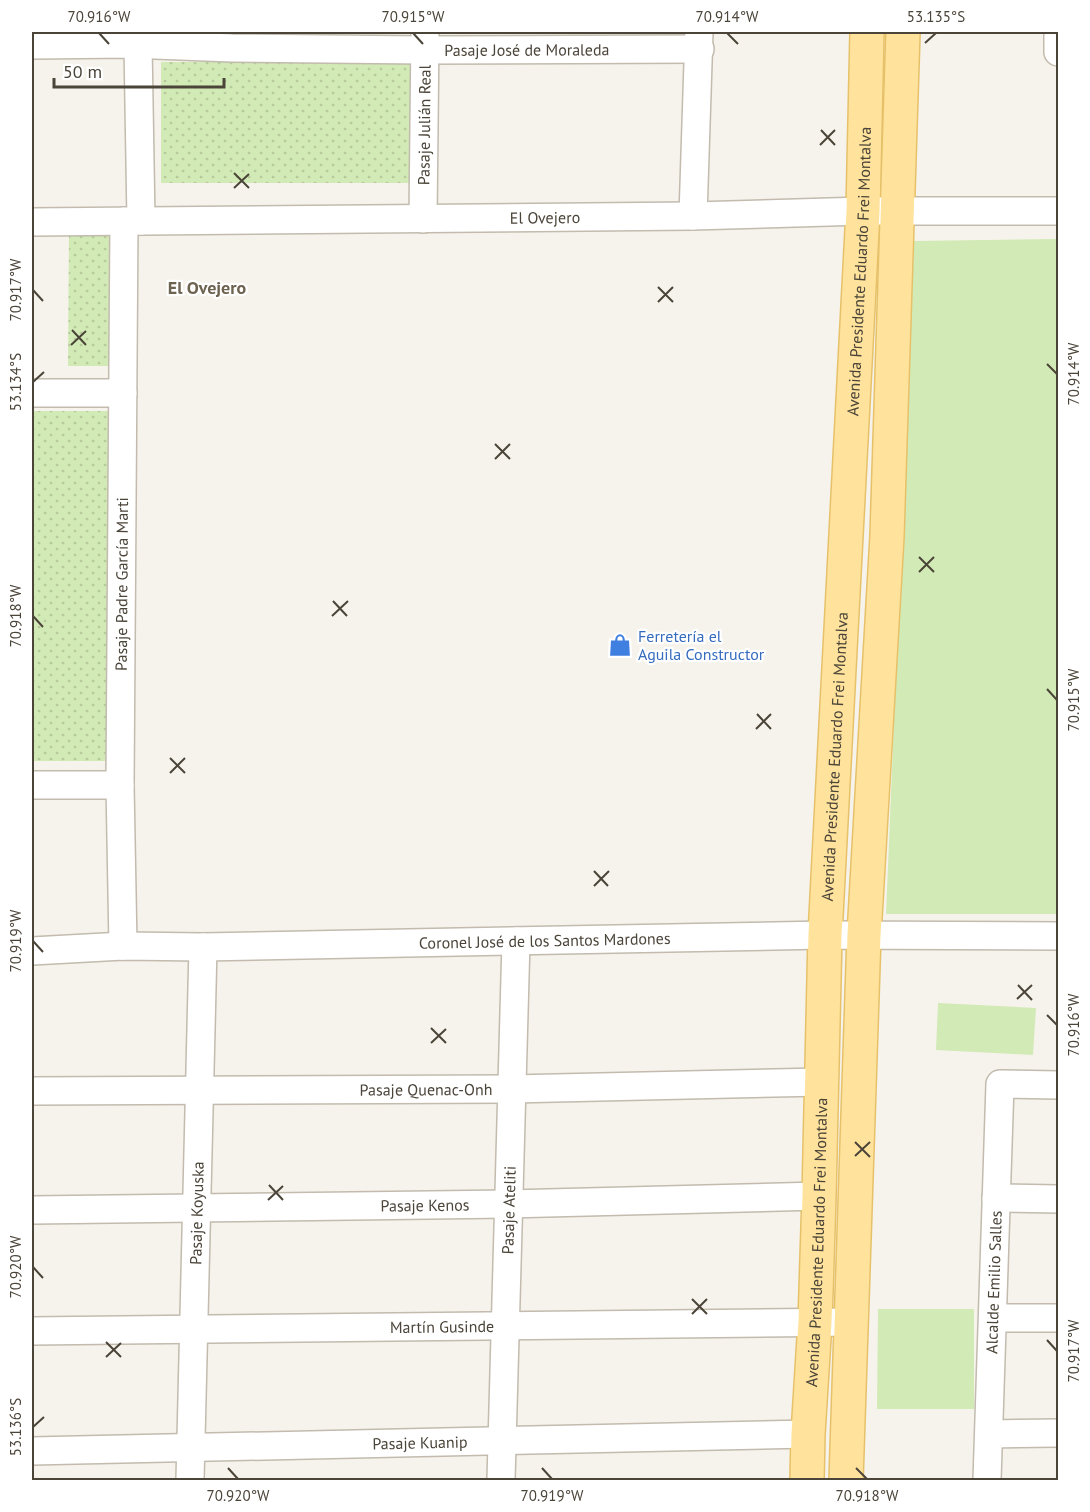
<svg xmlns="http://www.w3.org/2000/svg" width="1090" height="1512" font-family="'PT Sans',sans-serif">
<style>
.green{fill:#d2eab5}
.park{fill:url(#park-dots)}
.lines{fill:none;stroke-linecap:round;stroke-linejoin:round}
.minor-casing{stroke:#c2bbae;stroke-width:30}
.major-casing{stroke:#e6c16a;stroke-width:36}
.minor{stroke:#fff;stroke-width:27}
.major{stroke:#ffe39c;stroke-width:33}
.ticks{fill:none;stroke:#4b4439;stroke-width:2}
.labels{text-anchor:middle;stroke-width:4.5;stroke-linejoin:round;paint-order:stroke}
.street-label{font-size:16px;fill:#4b4439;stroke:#fff}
.shop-label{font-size:16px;fill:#366cbe;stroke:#fff;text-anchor:start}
.neighbourhood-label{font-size:18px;font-weight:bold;fill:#6e6250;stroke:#fff}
.neatline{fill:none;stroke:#4b4439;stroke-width:2}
.ticks-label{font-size:15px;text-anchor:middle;fill:#4b4439}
</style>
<defs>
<pattern id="park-dots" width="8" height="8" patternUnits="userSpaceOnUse" patternTransform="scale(1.5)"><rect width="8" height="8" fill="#d2eab5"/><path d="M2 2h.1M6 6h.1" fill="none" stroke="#b6ca9c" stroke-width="1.8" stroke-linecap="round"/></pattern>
</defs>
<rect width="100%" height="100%" fill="#f6f3ec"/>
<!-- green -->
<path class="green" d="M1058,239V914H886L914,241Z
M938,1003L1036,1008L1033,1055L936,1050Z
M878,1309H974V1409H877Z"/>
<!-- park -->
<path class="park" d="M161,62H412V183H161Z
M69,231L115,232L114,366H68Z
M32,411H114L113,761H32Z"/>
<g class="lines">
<!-- minor casing -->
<g class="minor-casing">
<g id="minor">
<path d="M1058,32V52"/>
<path id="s1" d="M32,45L129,44L232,48L425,50L700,49"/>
<path d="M138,45L141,221"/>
<path d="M693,216L699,32"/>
<path id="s2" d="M423,219L425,33"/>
<path id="s3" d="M32,222L693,216L863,211H1058"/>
<path d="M32,393H123"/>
<path d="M32,785H120"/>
<path id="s4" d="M123,946L120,785L124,221"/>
<path id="s5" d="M32,951L123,946L203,947L825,935L1058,936"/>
<path id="s6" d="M32,1091L512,1089L822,1082"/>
<path d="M996,1198L1058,1199"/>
<path id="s7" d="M32,1210L508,1204L819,1196"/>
<path d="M993,1318H1058"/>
<path id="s8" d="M32,1331L852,1322"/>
<path d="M989,1434L1058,1433"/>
<path id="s9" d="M32,1451L808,1434"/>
<path id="s10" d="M190,1480L203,947"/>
<path id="s11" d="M501,1480L516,941"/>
<path id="s12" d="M987,1480L1000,1084L1058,1085"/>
</g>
</g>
<!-- major casing -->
<g class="major-casing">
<g id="major">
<path id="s13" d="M807,1480L808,1434L815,1322L819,1196L825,935L863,211L867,32"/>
<path d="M846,1480L864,935L887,536L903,32"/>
</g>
</g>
<!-- minor -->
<use href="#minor" class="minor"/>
<!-- major -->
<use href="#major" class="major"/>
</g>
<!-- ticks -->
<path class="ticks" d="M99,33L109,44M413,33L423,44M727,33L738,44M925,43L936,33M821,130L835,145M820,145L835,130M234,173L249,188M234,188L249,174M658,287L673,302M33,290L43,301M658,302L673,287M72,330L86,345M71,345L86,331M1047,364L1057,374M33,382L44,372M495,444L510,459M495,459L510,444M919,557L934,572M919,572L934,557M333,601L347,616M33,616L43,627M332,616L348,601M1047,689L1057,700M757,714L771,729M756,729L771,714M170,758L185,773M170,773L185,758M594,871L608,886M594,886L609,871M33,941L43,952M1018,985L1032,1000M1017,999L1032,985M1047,1015L1057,1025M431,1028L446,1043M431,1043L446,1029M855,1142L870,1157M855,1156L870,1142M269,1185L283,1200M268,1200L283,1186M33,1267L43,1278M692,1299L707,1314M692,1314L707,1299M1047,1340L1057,1351M106,1342L121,1357M106,1357L121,1343M33,1427L44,1417M228,1468L238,1479M542,1468L552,1479M856,1468L867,1479"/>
<!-- icons -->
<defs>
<g id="shop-bare" transform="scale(1.8)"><path d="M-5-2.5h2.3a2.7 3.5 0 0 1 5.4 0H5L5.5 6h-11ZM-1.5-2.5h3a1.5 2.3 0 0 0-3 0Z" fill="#3f7fe0" stroke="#fff" stroke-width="2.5" paint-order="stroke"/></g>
</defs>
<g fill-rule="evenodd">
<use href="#shop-bare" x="620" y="645"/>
</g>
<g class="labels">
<!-- street labels -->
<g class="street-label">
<text dy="6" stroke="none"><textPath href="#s1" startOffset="495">Pasaje José de Moraleda</textPath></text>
<text dy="6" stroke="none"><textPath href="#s2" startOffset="94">Pasaje Julián Real</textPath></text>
<text dy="6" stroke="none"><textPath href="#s3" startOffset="513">El Ovejero</textPath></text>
<text dy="6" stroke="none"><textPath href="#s13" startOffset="1210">Avenida Presidente Eduardo Frei Montalva</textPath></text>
<text dy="6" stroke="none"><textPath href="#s4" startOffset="362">Pasaje Padre García Marti</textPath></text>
<text dy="6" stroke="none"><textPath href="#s13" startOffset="724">Avenida Presidente Eduardo Frei Montalva</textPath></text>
<text dy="6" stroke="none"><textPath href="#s5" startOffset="513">Coronel José de los Santos Mardones</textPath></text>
<text dy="6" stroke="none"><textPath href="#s6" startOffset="394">Pasaje Quenac-Onh</textPath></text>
<text dy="6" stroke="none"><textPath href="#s7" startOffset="393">Pasaje Kenos</textPath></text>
<text dy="6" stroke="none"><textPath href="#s11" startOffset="270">Pasaje Ateliti</textPath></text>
<text dy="6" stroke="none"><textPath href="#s10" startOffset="267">Pasaje Koyuska</textPath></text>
<text dy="6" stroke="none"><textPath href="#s13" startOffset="238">Avenida Presidente Eduardo Frei Montalva</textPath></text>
<text dy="6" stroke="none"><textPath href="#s12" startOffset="198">Alcalde Emilio Salles</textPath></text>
<text dy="6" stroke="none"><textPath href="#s8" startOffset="410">Martín Gusinde</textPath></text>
<text dy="6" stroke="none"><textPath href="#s9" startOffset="388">Pasaje Kuanip</textPath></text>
</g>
<!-- shop labels -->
<g class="shop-label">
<text x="638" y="642">Ferretería el<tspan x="638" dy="18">Aguila Constructor</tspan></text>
</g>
<!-- neighbourhood labels -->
<g class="neighbourhood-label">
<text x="207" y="294">El Ovejero</text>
</g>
</g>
<!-- border -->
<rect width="1090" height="1512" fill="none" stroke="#ffffff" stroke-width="66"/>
<!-- scale -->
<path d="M54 78v9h170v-9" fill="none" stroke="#4b4439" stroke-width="3"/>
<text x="63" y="78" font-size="18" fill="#4b4439" stroke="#ffffff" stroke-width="4.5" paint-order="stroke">50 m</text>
<rect x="33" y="33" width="1024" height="1446" class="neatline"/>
<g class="ticks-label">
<text x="99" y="22">70.916°W</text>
<text x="413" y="22">70.915°W</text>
<text x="727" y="22">70.914°W</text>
<text x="936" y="22">53.135°S</text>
<text transform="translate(16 290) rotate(-90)" y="5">70.917°W</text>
<text transform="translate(1074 374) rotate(-90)" y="5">70.914°W</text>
<text transform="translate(16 382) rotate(-90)" y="5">53.134°S</text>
<text transform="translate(16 616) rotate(-90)" y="5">70.918°W</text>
<text transform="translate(1074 700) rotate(-90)" y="5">70.915°W</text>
<text transform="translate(16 941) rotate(-90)" y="5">70.919°W</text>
<text transform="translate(1074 1025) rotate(-90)" y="5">70.916°W</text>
<text transform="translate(16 1267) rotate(-90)" y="5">70.920°W</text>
<text transform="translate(1074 1351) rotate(-90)" y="5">70.917°W</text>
<text transform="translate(16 1427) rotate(-90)" y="5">53.136°S</text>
<text x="238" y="1501">70.920°W</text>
<text x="552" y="1501">70.919°W</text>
<text x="867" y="1501">70.918°W</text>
</g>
</svg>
